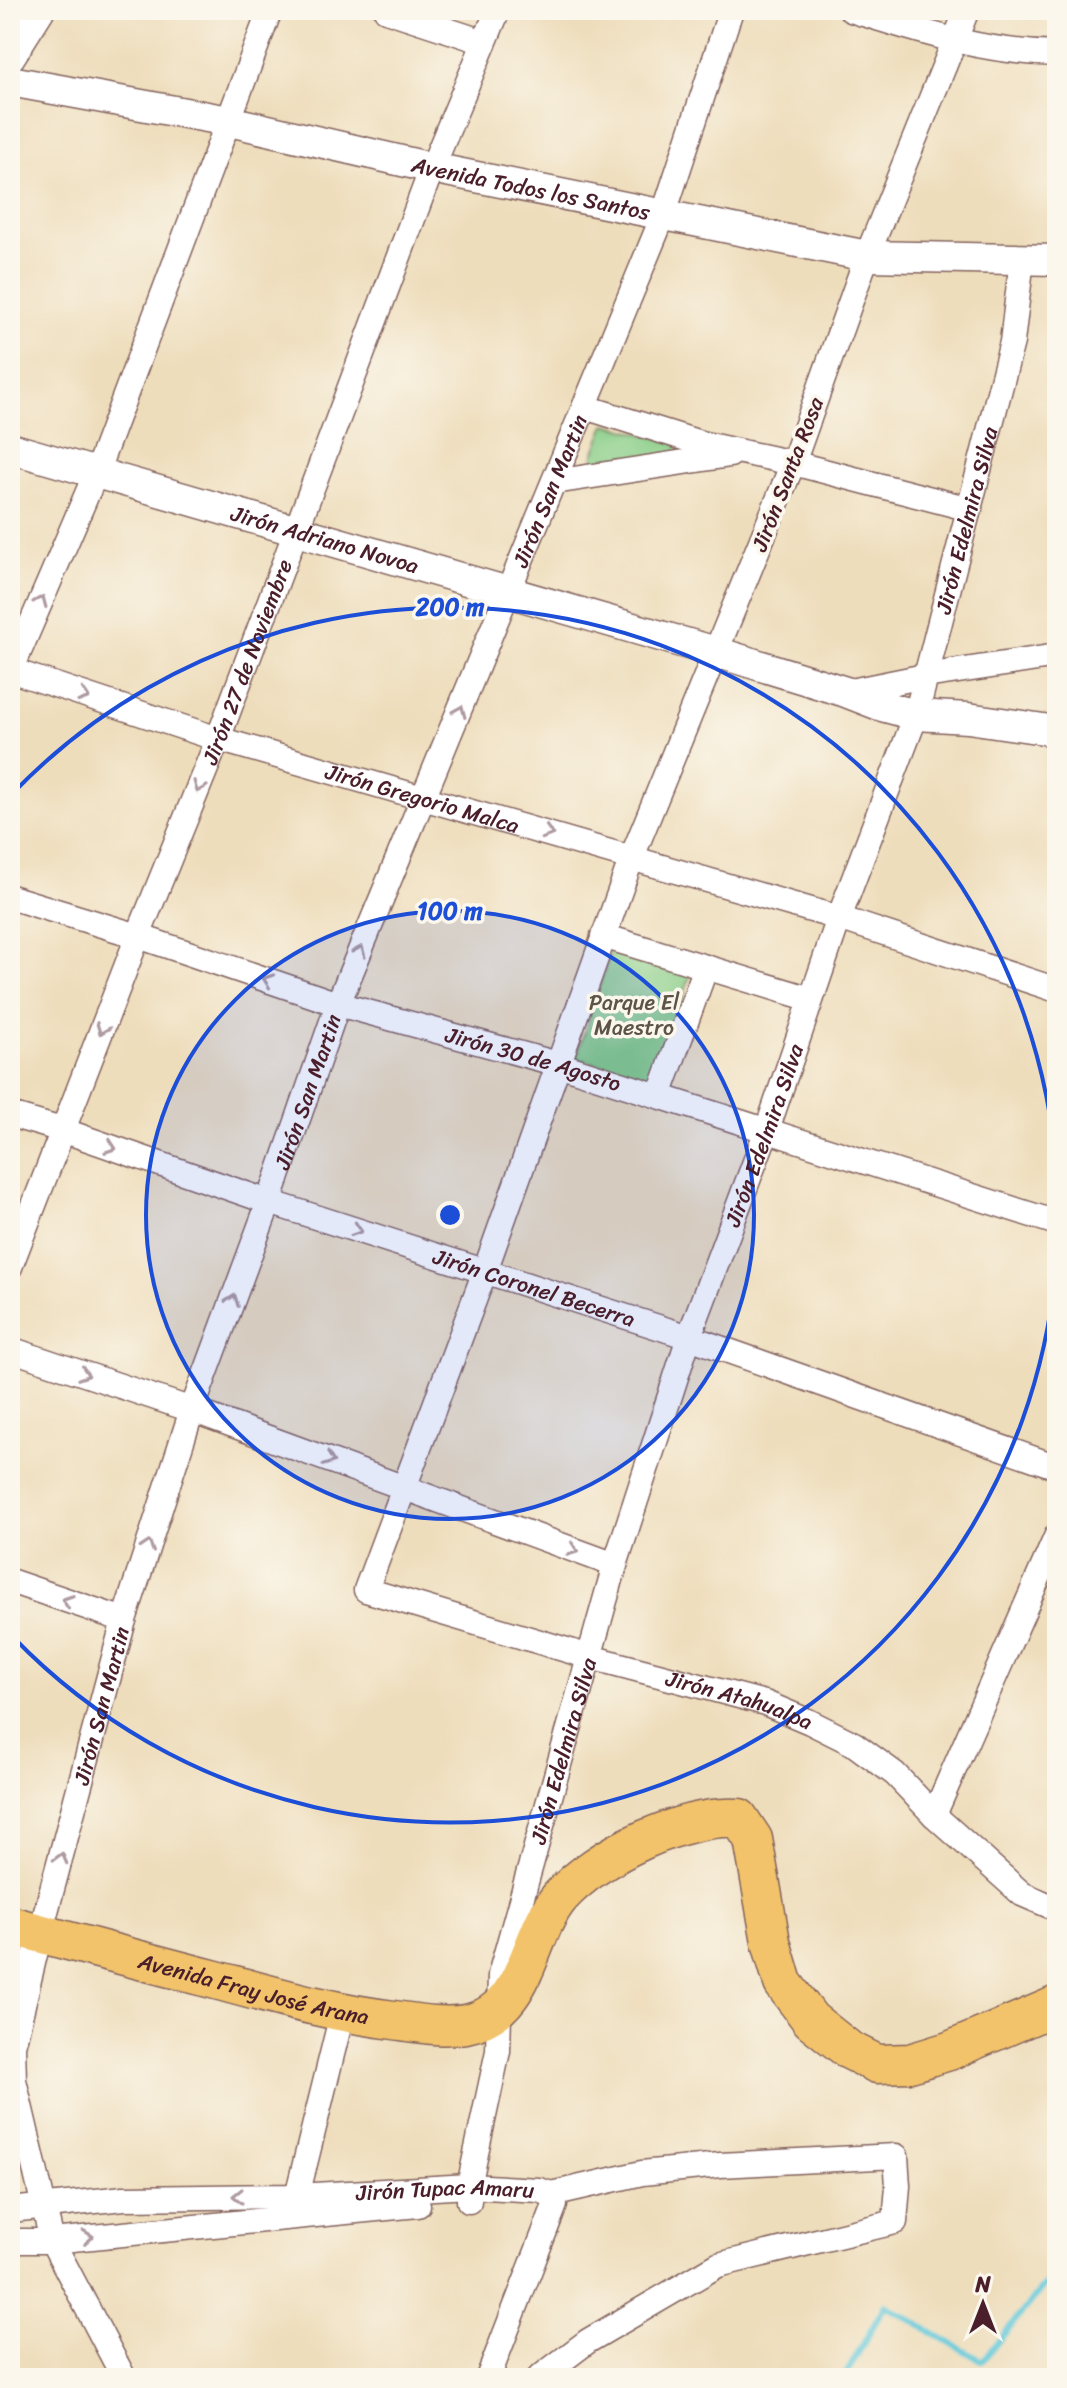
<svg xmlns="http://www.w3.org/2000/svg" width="1067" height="2388" font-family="Sriracha,sans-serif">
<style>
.green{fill:#88cd87;stroke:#697659;stroke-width:2}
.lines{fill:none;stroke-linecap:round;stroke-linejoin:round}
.stream{stroke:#5ec8d9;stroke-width:6}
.minor-casing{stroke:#83625d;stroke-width:27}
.tertiary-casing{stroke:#83625d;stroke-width:33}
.primary-casing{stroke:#83625d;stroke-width:41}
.minor{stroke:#fff;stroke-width:24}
.tertiary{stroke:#fff;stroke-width:30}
.primary{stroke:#f2c36a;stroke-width:38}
.oneway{stroke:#ae9aa0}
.ring{fill:none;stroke:#1d4ed8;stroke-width:4}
.labels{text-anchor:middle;stroke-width:7;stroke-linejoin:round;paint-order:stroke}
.street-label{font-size:22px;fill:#4a1f2b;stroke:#fbf7ec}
.park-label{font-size:22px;fill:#5d5347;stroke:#fbf7ec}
.centre{fill:#1d4ed8;stroke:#fbf7ec;stroke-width:4}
.ring-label{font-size:24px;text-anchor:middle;font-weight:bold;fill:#1d4ed8;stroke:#fbf7ec;stroke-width:7;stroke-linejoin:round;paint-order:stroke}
</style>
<rect width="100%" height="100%" fill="#fbf7ec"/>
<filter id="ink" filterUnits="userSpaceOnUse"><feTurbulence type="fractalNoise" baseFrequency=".0125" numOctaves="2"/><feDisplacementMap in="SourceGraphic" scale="16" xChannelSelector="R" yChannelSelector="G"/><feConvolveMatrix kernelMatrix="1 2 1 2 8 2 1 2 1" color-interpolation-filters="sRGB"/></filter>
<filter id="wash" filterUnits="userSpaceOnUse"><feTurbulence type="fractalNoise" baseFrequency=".006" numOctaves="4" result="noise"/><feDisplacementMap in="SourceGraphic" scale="32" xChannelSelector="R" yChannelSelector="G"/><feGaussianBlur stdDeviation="1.8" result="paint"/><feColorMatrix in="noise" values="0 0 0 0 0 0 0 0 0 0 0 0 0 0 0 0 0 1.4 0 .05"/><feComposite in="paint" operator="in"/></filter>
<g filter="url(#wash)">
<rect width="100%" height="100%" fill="#edb"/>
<!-- green -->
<path class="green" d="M606,424L685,445L681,457L598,466L593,457Z
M612,948L691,973L657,1082L576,1058Z"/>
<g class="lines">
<!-- stream -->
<path class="stream" d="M844,2378L885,2305L982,2361L1053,2275L1057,2274"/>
</g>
</g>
<g filter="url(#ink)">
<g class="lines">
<!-- minor casing -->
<g class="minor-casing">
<g id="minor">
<path d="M386,10L484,42"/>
<path d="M851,10C922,32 981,52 1057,54"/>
<path id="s1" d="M967,10L867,256L793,463L632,857L485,1271L366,1590L590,1657L765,1703L810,1722L854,1744L895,1774L934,1815L1022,1894L1057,1909"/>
<path d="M585,407L700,443L793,463L970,509"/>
<path d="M554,482L730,455"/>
<path id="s2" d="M10,670L218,739L839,918L1057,990"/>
<path d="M10,673L96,473L270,10"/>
<path d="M846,692L925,676L1057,656"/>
<path id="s3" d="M10,897L138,936L338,1004L558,1064L1057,1223"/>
<path d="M603,936L811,999"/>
<path d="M659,1096L706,967"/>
<path id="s4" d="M10,1115L62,1130L269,1202L689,1337L1057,1467"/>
<path id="s5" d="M10,1267L138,936L218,739L432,168L498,10"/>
<path d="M10,1349L192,1410L615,1565"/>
<path d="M10,1581L124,1620"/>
<path d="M934,1815L1057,1535"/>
<path id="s6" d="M469,2201V2186L498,2051L500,1975L615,1565L689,1337L767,1130L839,918L916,715L1012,342L1022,259"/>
<path id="s7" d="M10,2210L124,2198L297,2196L469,2186L539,2190L551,2194L555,2205L488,2378"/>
<path d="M299,2210L297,2196L342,2014"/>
<path d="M10,2241H52L418,2205"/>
<path id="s8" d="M124,2378L52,2241L14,2080L13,2046L40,1934L124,1620L192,1410L269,1202L338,1004L663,216L731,10"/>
<path d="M539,2378L588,2341L718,2265L895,2222L898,2186L896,2156L720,2165L642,2173L551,2194"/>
</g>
</g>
<!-- tertiary casing -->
<g class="tertiary-casing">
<g id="tertiary">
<path d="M10,56L39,10"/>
<path id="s9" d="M10,81L229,121L432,168L867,256L1057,260"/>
<path id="s10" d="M10,448L716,652L846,692L882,706L916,715L968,718L1057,731"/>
</g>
</g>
<!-- primary casing -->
<g class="primary-casing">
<g id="primary">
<path id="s11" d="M10,1925C78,1944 147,1962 216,1980C275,1996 333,2013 394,2020C416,2023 444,2028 466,2024C529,2011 526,1937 560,1897C597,1855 684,1814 739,1818L753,1839L771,1942L783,1983L811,2020L849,2050L877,2064L910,2063L949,2051L1057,2005"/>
</g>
</g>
<!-- minor -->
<use href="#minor" class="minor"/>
<!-- tertiary -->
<use href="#tertiary" class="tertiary"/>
<!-- primary -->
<use href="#primary" class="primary"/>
</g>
<!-- one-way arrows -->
<defs><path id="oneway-chevron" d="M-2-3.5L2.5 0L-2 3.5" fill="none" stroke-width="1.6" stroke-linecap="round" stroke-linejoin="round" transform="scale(2)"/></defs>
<g class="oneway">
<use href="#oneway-chevron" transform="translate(41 601) rotate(-67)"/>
<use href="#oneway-chevron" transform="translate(84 696) rotate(18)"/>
<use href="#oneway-chevron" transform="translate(460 711) rotate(-67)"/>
<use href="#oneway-chevron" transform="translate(199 787) rotate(112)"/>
<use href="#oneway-chevron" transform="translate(548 833) rotate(16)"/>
<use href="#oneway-chevron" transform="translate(360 951) rotate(-67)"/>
<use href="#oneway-chevron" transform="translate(268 980) rotate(-161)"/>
<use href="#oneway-chevron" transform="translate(102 1029) rotate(111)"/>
<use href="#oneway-chevron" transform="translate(111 1147) rotate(19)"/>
<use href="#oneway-chevron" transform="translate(357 1230) rotate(18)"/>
<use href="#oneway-chevron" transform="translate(233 1300) rotate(-70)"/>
<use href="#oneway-chevron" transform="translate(84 1374) rotate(19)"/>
<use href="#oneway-chevron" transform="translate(329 1460) rotate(20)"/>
<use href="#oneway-chevron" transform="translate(148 1546) rotate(-72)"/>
<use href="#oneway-chevron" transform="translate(573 1550) rotate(20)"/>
<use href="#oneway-chevron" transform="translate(67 1601) rotate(-161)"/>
<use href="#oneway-chevron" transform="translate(61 1858) rotate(-75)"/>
<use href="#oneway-chevron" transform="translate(238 2196) rotate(180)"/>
<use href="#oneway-chevron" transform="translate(88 2237) rotate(-6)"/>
</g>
</g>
<!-- distance rings -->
<circle cx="450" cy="1215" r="304" fill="#1d4ed8" fill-opacity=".12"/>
<g class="ring">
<circle cx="450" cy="1215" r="304"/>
<path d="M1057 1252A608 608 0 0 1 13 1637M13 793A608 608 0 0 1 1057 1178"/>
</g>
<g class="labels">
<!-- street labels -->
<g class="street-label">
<text dy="8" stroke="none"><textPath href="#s9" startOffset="532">Avenida Todos los Santos</textPath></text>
<text transform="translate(787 474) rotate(-69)" y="8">Jirón Santa Rosa</text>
<text dy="8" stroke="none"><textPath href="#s8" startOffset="2002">Jirón San Martin</textPath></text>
<text dy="8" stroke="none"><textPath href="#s6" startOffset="1758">Jirón Edelmira Silva</textPath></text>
<text dy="8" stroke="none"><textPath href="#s10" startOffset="328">Jirón Adriano Novoa</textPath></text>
<text dy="8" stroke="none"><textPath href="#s5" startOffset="650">Jirón 27 de Noviembre</textPath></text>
<text dy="8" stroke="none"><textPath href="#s2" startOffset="432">Jirón Gregorio Malca</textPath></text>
<text dy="8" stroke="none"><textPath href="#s3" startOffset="548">Jirón 30 de Agosto</textPath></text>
<text dy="8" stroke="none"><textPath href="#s8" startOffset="1354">Jirón San Martin</textPath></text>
<text dy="8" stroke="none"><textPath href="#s6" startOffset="1110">Jirón Edelmira Silva</textPath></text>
<text dy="8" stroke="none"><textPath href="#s4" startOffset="552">Jirón Coronel Becerra</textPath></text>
<text dy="8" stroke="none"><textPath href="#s1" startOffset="2080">Jirón Atahualpa</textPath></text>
<text dy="8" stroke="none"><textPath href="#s8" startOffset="706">Jirón San Martin</textPath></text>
<text dy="8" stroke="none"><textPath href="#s6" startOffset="462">Jirón Edelmira Silva</textPath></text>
<text dy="8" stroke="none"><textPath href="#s11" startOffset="252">Avenida Fray José Arana</textPath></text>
<text dy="8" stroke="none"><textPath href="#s7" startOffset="436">Jirón Tupac Amaru</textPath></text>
</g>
<!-- park labels -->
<g class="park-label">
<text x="634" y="1010">Parque El<tspan x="634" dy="25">Maestro</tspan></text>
</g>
</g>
<circle cx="450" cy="1215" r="12" class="centre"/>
<g class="ring-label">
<text x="450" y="615">200 m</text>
<text x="450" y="919">100 m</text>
</g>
<!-- margin -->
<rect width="1067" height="2388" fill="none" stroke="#fbf7ec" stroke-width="40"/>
<!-- north arrow -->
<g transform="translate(983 2304)" stroke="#fbf7ec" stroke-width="6" paint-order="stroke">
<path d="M0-6L14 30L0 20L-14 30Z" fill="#4a1f2b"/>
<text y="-12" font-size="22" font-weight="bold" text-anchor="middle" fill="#4a1f2b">N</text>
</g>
</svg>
